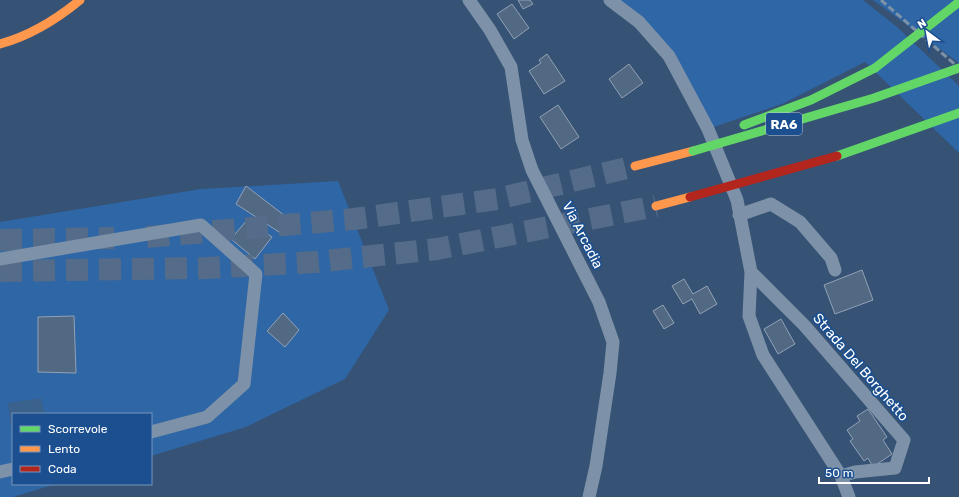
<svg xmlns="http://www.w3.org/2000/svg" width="959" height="497" font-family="Rubik,sans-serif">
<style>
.green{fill:#2f66a5}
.water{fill:#3b618d}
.building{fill:#526984;stroke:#92a2b6}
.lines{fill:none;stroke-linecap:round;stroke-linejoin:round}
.highway-tunnel{stroke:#546c89;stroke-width:22;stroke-dasharray:22 11;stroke-linecap:butt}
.street{stroke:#7d92a8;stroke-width:13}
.fast{stroke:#63d668;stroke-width:9}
.slow{stroke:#ff974d;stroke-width:9}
.rail{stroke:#7e92a7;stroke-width:3;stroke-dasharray:7 3;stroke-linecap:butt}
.fast-bridge{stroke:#63d668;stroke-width:9}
.jam-bridge{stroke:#b3261e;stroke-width:9}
.labels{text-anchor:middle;stroke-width:3.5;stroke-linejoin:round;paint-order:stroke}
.shield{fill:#1b4f8f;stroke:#bbcadd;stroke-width:1}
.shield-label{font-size:13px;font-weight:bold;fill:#fff}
.street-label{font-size:14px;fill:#fff;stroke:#1b4f8f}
</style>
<rect width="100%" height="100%" fill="#365274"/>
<!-- green -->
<path class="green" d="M607,0H863L897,27L959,86V153L865,62L782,104L708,129L669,56Z
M873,0H959V63Z
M338,181L389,310L345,379L246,427L151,456V414H13V484H56L13,497H0V222L201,189Z"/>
<!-- water -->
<path class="water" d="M41,398L45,414H13L12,434L8,403Z"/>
<!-- building -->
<path class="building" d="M518,0H530L533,4L523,9Z
M512,4L529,28L514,39L497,14Z
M547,54L565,81L544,94L529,71L541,63L539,60Z
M629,64L643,83L622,98L609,79Z
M558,105L579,137L561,149L540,117Z
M246,186L293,222L282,234L236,204Z
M247,220L272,237L255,259L231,239Z
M862,270L873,300L835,314L824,285Z
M684,279L693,294L707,286L717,304L700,314L692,299L683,304L672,286Z
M663,305L674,323L664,329L653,311Z
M283,313L299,330L285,347L267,331Z
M74,316L76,373L38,372V317Z
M781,319L795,344L778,354L764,329Z
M868,409L887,437L883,440L892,454L873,467L868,458L864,461L850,441L853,439L847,430L860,421L857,416Z"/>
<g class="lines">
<!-- highway-tunnel -->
<path class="highway-tunnel" d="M147,237L354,219L497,199L635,166
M0,240L114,238
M0,271L207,268L316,262L437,249L656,206"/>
<!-- street -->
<path class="street" d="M469,0L490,30L511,67L522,140L532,170L599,302L613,342L610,373L596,466L589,497
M610,0L639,22L669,56L708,129L737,200L751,272L749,316L763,355L841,476L849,497
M739,215L771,204L800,222L831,258L835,270
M0,259L201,225L256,274L244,384L207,417L151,432
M751,272L804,325L904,440L895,468L855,472L841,476
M0,472L13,469"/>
<!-- fast -->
<path class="fast" d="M744,125L811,100L875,68
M837,156L959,113"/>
<!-- slow -->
<path class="slow" d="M0,44C29,36 57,19 80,0
M635,166L693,151
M656,206L690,197"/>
<!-- rail -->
<path class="rail" d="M881,0L959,68"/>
<!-- fast-bridge -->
<path class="fast-bridge" d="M875,68L959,2
M693,151L874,98L959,68"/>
<!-- jam-bridge -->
<path class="jam-bridge" d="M690,197L837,156"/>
</g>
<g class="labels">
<!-- shield labels -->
<rect class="shield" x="766" y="113" width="36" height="22" rx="3"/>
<g class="shield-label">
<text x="784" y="129">RA6</text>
</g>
<!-- street labels -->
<g class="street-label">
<text transform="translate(583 235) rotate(63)" y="5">Via Arcadia</text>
<text transform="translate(861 367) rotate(49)" y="5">Strada Del Borghetto</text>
</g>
</g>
<!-- legend -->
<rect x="12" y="413" width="140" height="72" fill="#1b4f8f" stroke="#7695bc"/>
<rect x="20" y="426" width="20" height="6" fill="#63d668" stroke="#7695bc"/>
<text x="48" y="433" font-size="12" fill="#ffffff">Scorrevole</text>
<rect x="20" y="446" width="20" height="6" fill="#ff974d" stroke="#7695bc"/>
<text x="48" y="453" font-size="12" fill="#ffffff">Lento</text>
<rect x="20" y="466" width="20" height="6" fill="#b3261e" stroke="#7695bc"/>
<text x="48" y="473" font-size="12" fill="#ffffff">Coda</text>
<!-- north arrow -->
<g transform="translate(927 32) rotate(328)" stroke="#1b4f8f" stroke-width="3" paint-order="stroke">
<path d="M0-3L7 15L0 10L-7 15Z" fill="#ffffff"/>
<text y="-6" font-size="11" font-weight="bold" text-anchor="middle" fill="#ffffff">N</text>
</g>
<!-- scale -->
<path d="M819 477v6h110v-6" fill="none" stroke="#ffffff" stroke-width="2"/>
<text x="825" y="477" font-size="12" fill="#ffffff" stroke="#1b4f8f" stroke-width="3" paint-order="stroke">50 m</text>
</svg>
